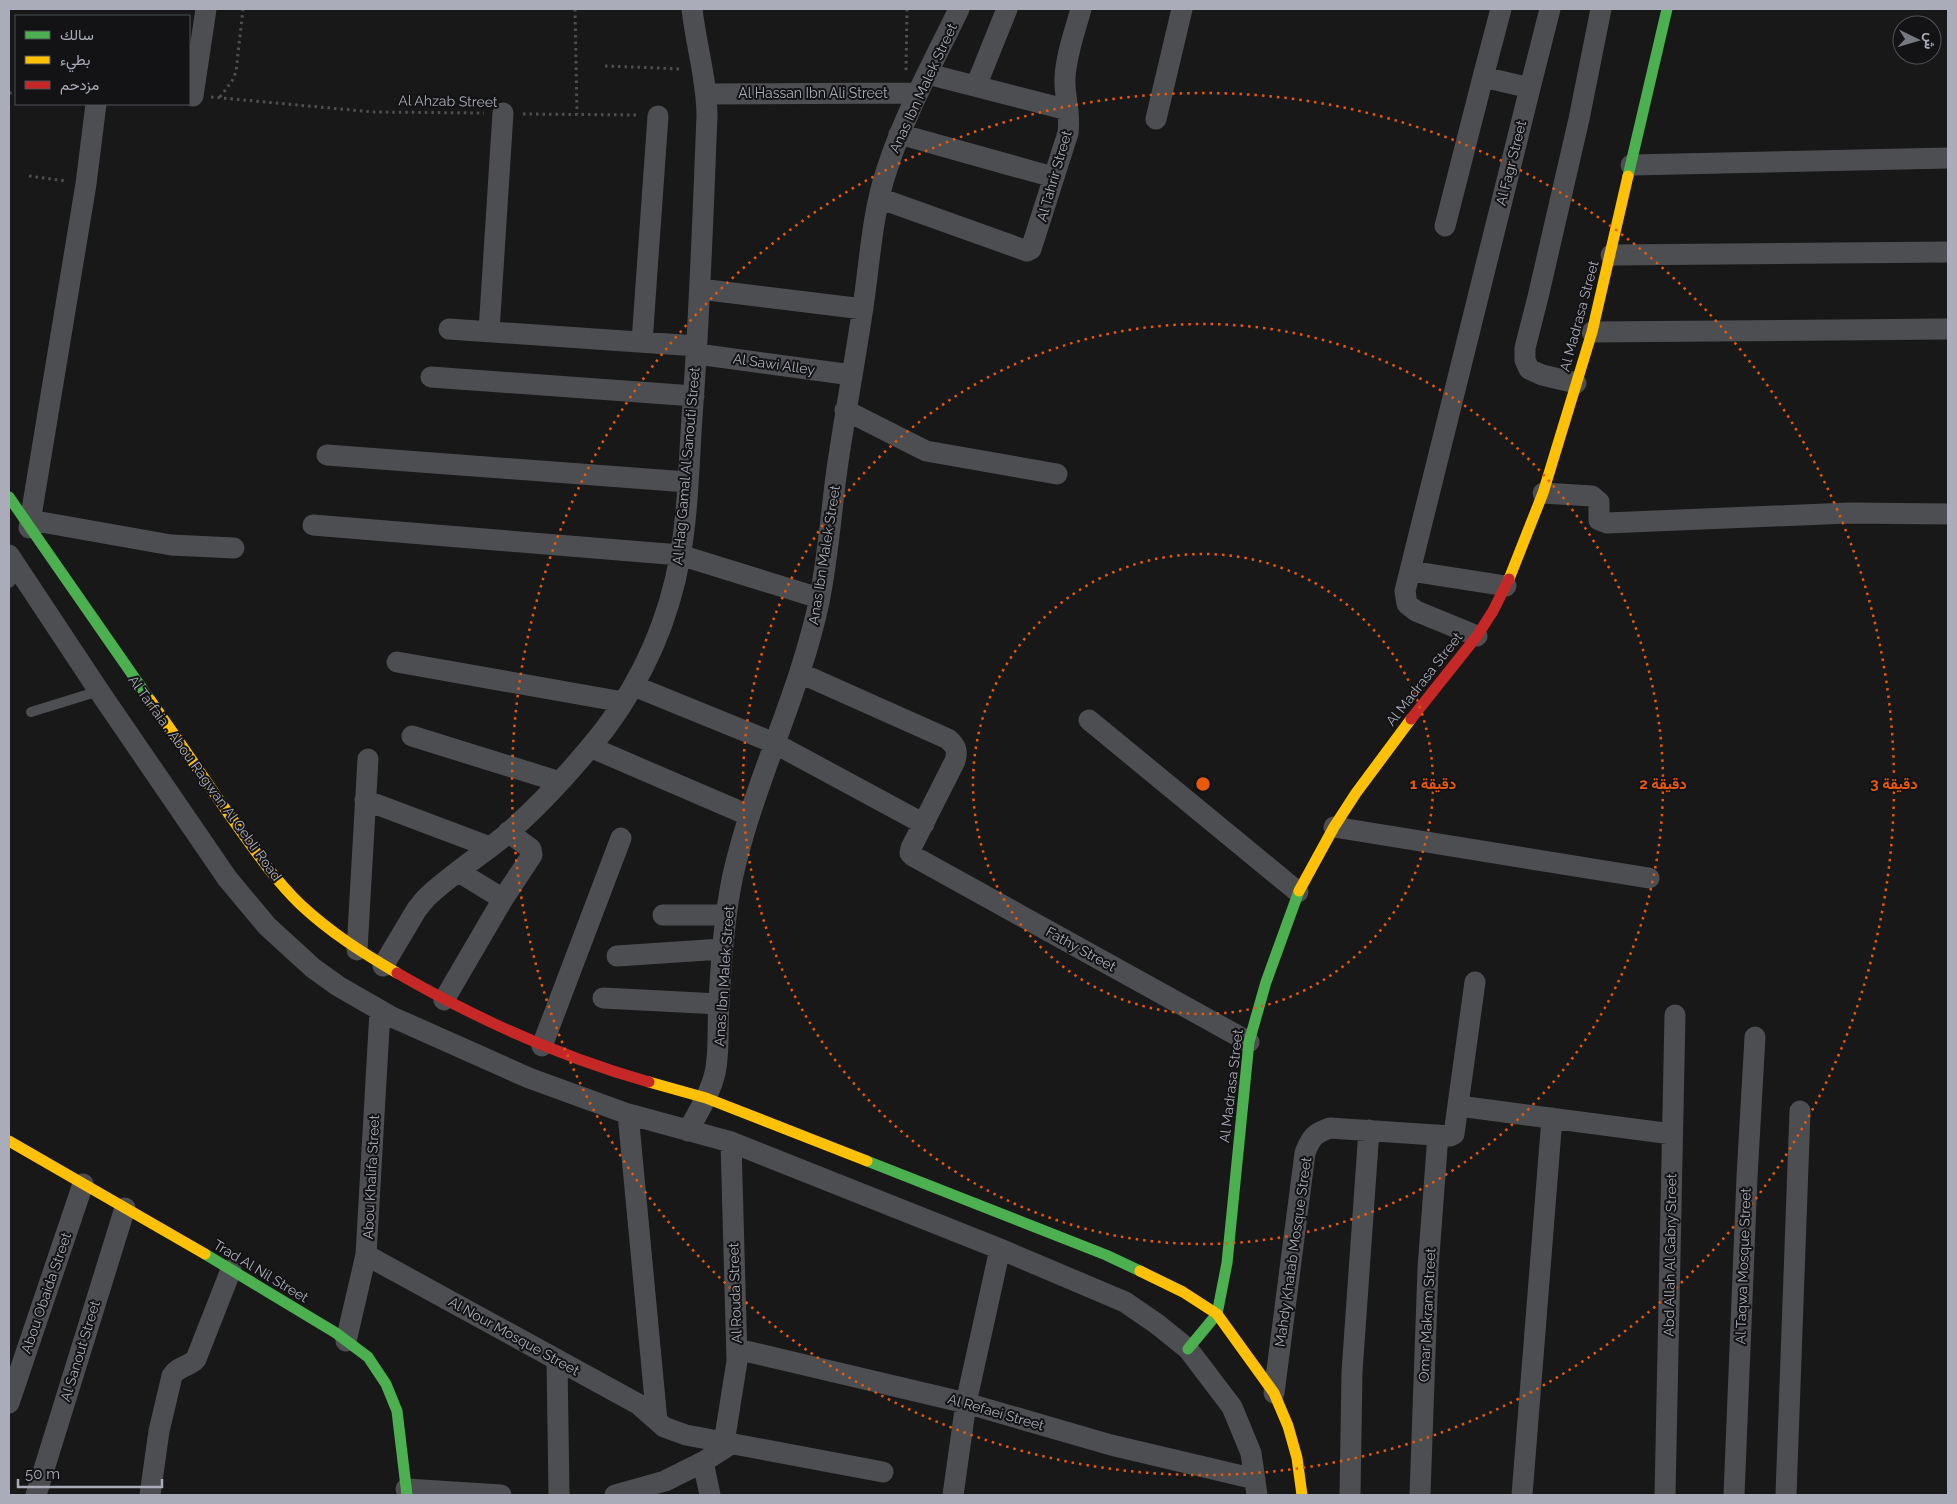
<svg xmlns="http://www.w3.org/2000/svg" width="1957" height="1504" font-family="Raleway,Vazirmatn,sans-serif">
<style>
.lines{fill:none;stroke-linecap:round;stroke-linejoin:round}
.path{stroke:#4e4f53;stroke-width:3;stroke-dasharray:2.5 4;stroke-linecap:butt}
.lane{stroke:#4d4e51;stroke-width:10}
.street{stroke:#4d4e51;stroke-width:21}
.fast{stroke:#4caf50;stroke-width:11}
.slow{stroke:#ffc107;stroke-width:11}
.jam{stroke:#c62828;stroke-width:11}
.ring{fill:none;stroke:#e8590c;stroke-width:2.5;stroke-dasharray:2.5 5}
.labels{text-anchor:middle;stroke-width:4;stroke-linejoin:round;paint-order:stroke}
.street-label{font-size:14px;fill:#aaadb9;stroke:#131214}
.centre{fill:#e8590c;stroke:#131214;stroke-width:2.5}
.ring-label{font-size:15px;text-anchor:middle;font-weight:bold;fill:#e8590c;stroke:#131214;stroke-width:4;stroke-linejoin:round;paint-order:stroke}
</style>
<rect width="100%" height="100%" fill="#181818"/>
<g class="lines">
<!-- path -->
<path class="path" d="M575,9L577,114
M605,66L682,69
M906,70L907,9
M9,93H16
M211,97L373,112L484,113
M220,97L232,81L236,72L243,9
M523,114L639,115
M29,176L66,181"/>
<!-- lane -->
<path class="lane" d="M9,583L20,572
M31,712L99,691"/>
<!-- street -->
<path class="street" d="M928,74L1068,110
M976,86L1007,9
M1530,88L1550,9
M707,94L918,93
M193,96L206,9
M1156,119L1182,9
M899,134L1053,177
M1631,165L1948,158
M879,198L1027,251L1031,249L1068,133C1071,114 1064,96 1065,78C1066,55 1075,31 1081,9
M1445,226L1483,77
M1611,255L1948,252
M700,289L863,309
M449,329L697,346
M489,331L503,113
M1592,332L1948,329
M642,342L658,116
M697,354L852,375
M431,377L694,396
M1576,383L1542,375L1529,369L1525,360V348L1538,297L1579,119L1601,9
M845,410L926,451L1057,474
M327,455L687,482
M1543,493L1592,496L1599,502V520L1607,523L1848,513L1948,514
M30,520L171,545L234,548
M313,525L680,555L819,598
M29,528L86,184L96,104
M9,555L99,691L227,878L267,926L313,968L338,986L392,1017L529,1078L628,1114L731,1142L1000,1249L1125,1302L1157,1324L1188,1349L1232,1407L1251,1453L1257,1495
M1410,571L1506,586
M1477,636L1416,611L1407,604L1405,591L1530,88L1483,77L1501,9
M397,662L623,702
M800,673L948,739C956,746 958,751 955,761L911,848L910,853L913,856L1249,1042
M634,686L774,743L924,824
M1089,720L1298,892
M412,736L560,782
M590,747L748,815
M365,800L490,847
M1334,827L1649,878
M459,872L503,899
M663,915H726
M357,950L368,759
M617,956L722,949
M383,966L417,909L426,898C449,876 477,858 502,838C540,806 574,768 605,729C643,678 669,619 680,557C689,506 689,454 693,403C700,307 703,212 707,116C707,80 696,45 692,9
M603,998L719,1004
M444,1000L503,899L532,855L531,849L508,832
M542,1046L621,838
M1459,1106L1672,1134
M628,1114L657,1421
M688,1131C698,1112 710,1094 715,1073C720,1050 717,1026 719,1003C721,960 724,917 733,875C754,782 799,696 819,602C828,558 831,513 837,469C845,414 855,361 863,307C870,261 872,213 887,169C905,113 934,61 959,9
M366,1255L638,1404L664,1427L686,1435L883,1472
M346,1341L366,1255L380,1011
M737,1349L966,1403L1111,1445L1255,1479
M557,1360L559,1495
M1274,1393L1305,1153C1311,1137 1315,1133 1330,1128L1450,1136L1454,1134L1475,982
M9,1403L83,1184
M724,1443L737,1361L731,1142
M703,1462L710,1495
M406,1489L501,1495
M36,1495L125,1208
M150,1495L159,1431L172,1376C178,1366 189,1367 196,1359L231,1270
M615,1495L665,1481L703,1462L731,1444
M953,1495L966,1403L1000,1249
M1350,1495L1352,1372L1369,1130
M1420,1495L1428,1268L1438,1135
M1522,1495L1552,1118
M1665,1495L1675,1015
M1734,1495L1747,1177L1755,1037
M1786,1495L1800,1111"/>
<!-- fast -->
<path class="fast" d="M1628,176L1667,9
M9,497L150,700
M867,1161L1106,1255L1140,1271
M205,1254L336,1333L368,1357L386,1384L397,1411L407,1495
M1188,1349L1217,1314L1227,1263L1249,1042L1266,982L1299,891"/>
<!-- slow -->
<path class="slow" d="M1509,579L1543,493L1592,332L1628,176
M150,700C176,737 202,775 228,813C251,845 273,878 301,905C331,933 363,953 397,973
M1299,891L1334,827L1356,793L1411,719
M649,1082L706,1098L867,1161
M9,1141L205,1254
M1140,1271L1183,1292L1217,1314L1274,1393L1288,1426L1297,1458L1302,1495"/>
<!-- jam -->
<path class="jam" d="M1411,719L1477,636L1493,611L1509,579
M397,973C477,1019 560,1057 649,1082"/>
</g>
<!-- distance rings -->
<g class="ring">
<circle cx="1203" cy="784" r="230"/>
<circle cx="1203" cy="784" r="460"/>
<circle cx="1203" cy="784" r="691"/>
</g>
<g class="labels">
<!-- street labels -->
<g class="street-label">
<text transform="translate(923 88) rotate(-65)" y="5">Anas Ibn Malek Street</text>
<text x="813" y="98">Al Hassan Ibn Ali Street</text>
<text transform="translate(448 101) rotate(1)" y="5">Al Ahzab Street</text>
<text transform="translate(1511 163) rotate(-76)" y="5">Al Fagr Street</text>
<text transform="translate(1054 176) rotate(-74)" y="5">Al Tahrir Street</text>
<text transform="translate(1579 316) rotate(-75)" y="5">Al Madrasa Street</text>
<text transform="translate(774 364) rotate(8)" y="5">Al Sawi Alley</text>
<text transform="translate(686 466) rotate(-85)" y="5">Al Hag Gamal Al Sanouti Street</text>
<text transform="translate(824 555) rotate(-81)" y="5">Anas Ibn Malek Street</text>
<text transform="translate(1424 679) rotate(-52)" y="5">Al Madrasa Street</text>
<text transform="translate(205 778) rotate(54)" y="5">Al Tarfaia , Abou Ragwan Al Qebli Road</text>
<text transform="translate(1081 949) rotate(29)" y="5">Fathy Street</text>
<text transform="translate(724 976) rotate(-86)" y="5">Anas Ibn Malek Street</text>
<text transform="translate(1231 1086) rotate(-83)" y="5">Al Madrasa Street</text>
<text transform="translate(371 1177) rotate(-87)" y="5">Abou Khalifa Street</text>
<text transform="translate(1293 1252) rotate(-82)" y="5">Mahdy Khatab Mosque Street</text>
<text transform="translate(1670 1255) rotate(-89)" y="5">Abd Allah Al Gabry Street</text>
<text transform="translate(1743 1266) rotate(-88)" y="5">Al Taqwa Mosque Street</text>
<text transform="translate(261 1271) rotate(31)" y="5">Trad Al Nil Street</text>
<text transform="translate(46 1293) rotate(-71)" y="5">Abou Obaida Street</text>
<text transform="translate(735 1293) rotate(-92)" y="5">Al Rouda Street</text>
<text transform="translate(1427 1315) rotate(-87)" y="5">Omar Makram Street</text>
<text transform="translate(514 1336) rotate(29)" y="5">Al Nour Mosque Street</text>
<text transform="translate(80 1351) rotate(-73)" y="5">Al Sanout Street</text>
<text transform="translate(996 1412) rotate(16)" y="5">Al Refaei Street</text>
</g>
</g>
<circle cx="1203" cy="784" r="8" class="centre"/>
<g class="ring-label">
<text x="1433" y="789">1 دقيقة</text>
<text x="1663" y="789">2 دقيقة</text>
<text x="1894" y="789">3 دقيقة</text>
</g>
<!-- border -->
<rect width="1957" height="1504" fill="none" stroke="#aaadb9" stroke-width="20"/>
<!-- legend -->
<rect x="15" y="15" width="175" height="90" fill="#131214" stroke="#4f5056"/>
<rect x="25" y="31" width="25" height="8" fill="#4caf50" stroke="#4f5056"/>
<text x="60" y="40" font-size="15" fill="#aaadb9">سالك</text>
<rect x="25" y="56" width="25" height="8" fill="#ffc107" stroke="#4f5056"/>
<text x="60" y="65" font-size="15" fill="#aaadb9">بطيء</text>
<rect x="25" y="81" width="25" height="8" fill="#c62828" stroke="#4f5056"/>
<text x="60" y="90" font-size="15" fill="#aaadb9">مزدحم</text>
<!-- north arrow -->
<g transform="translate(1917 40) rotate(95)"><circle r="24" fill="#131214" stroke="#4f5056"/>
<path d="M0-4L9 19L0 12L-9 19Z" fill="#777981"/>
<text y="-8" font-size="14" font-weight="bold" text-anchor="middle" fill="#aaadb9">ش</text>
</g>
<!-- scale -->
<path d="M18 1479v8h144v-8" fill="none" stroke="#aaadb9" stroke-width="2.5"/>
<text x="25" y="1479" font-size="15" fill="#aaadb9" stroke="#131214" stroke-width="4" paint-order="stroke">50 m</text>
</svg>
